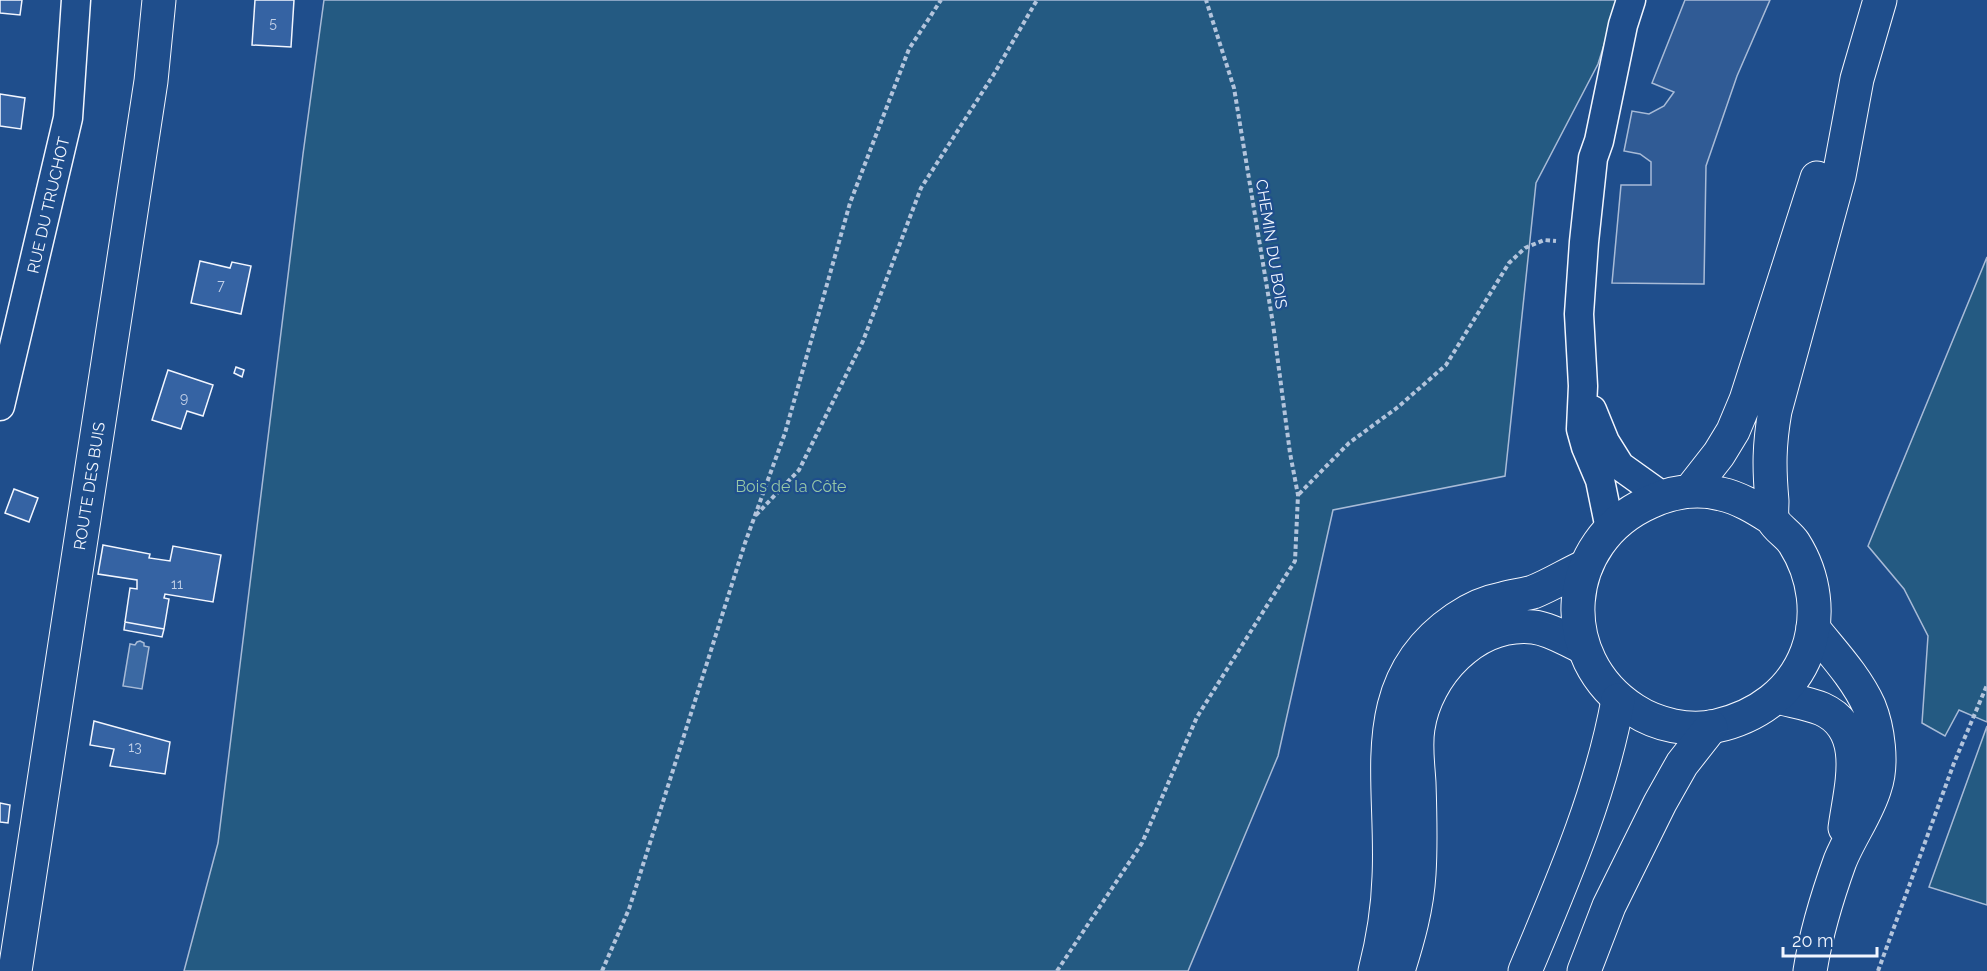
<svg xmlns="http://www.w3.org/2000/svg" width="1987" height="971" font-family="Raleway,sans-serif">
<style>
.green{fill:#245a82;stroke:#a8bbd7;stroke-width:1.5}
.parking{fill:#305b95;stroke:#a8bbd7;stroke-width:1.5}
.water{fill:#3b69a3;stroke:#a8bbd7;stroke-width:1.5}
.building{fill:#3563a3;stroke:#f2f6ff;stroke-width:1.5}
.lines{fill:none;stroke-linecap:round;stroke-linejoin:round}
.street-casing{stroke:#f2f6ff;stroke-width:31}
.secondary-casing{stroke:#f2f6ff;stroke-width:35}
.primary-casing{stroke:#f2f6ff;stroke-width:35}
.highway-casing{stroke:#f2f6ff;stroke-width:35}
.path{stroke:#b3c4dc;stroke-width:4;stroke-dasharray:4.5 3;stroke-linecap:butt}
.street{stroke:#1f4e8c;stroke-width:28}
.secondary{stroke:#1f4e8c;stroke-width:33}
.primary{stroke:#1f4e8c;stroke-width:33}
.highway{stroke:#1f4e8c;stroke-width:33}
.labels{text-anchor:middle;stroke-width:4.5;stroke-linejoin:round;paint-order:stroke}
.number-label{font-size:14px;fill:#c3d1e8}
.street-label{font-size:16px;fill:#f2f6ff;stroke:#1f4e8c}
.park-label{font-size:16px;fill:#97c8a6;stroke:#1f4e8c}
</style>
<rect width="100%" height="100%" fill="#1f4e8c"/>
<!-- green -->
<path class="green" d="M324,0H1618L1598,64L1536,183L1505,476L1333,510L1278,756L1188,971H184L218,843L303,154Z
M1987,257V722L1959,710L1945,736L1922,723L1928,636L1904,589L1868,546Z
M1987,726V905L1929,887Z"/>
<!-- parking -->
<path class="parking" d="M1685,0H1770L1737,76L1706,166L1704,284L1612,283L1621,185H1651V162L1640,154L1624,151L1632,111L1649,114L1664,106L1674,92L1652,83Z"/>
<!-- water -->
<path class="water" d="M140,641L144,643V646L149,647L142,689L123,686L130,644L135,645L137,642Z"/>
<!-- building -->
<path class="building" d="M0,0H22L20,15L0,13Z
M255,0H294L291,47L252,45Z
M0,94L25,98L21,129L0,126Z
M200,261L230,268L232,262L251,266L241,314L191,303Z
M236,367L244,370L242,377L234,373Z
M168,370L213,385L203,416L187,411L181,429L152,420Z
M14,489L38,498L29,522L5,513Z
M103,545L150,554L149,558L170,561L173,546L221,555L213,602L165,594L164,598L169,599L164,629L125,622L130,588L137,589V580L98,574Z
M125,622L164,629L162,637L124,630Z
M94,721L170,742L165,774L110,766L114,749L90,745Z
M0,803L10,805L8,823L0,822Z"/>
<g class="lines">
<!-- street casing -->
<g class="street-casing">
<path id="street" d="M0,406L68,118L76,0
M1592,410L1605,442L1620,466L1662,496
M1610,529L1600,480L1586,447L1581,429L1583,386L1579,314L1584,242L1593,158L1599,141L1623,25L1631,0"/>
</g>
<!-- secondary casing -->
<g class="secondary-casing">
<path id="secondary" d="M1777,697C1792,701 1808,703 1822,709C1869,730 1850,789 1845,828
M15,971L151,81L159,0
M1375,971C1383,940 1388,908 1389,877C1394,781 1362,683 1456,619C1469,610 1486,602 1502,599C1512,596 1523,595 1533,592C1551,585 1568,574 1586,566
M1398,971C1408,939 1417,908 1419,874C1421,843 1420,813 1419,783C1418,765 1415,746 1418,728C1426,675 1475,621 1533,627C1551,629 1567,640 1583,647
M1810,971C1816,933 1827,897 1840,861C1850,836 1868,812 1875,787C1883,764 1878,728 1869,706C1856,677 1832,652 1813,628"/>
</g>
<!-- primary casing -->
<g class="primary-casing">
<path id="primary" d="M1690,491L1719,454L1733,431L1746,400L1817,178
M1773,519C1757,509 1740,498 1721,494C1697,488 1672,492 1650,502C1561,541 1553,658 1634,710C1657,725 1689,732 1716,726C1757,717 1792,692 1807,652C1820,616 1815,576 1794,543C1789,535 1777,528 1773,520C1771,515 1772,506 1772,501C1769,468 1769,445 1775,411L1839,176L1857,79L1880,0"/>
</g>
<!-- highway casing -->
<g class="highway-casing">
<path id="highway" d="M1525,971C1562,883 1601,794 1618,700
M1584,971L1609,906L1660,803L1682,764L1711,727"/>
</g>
<!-- path -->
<path class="path" d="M1299,494L1349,443L1398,407L1446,365L1509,263L1525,248L1544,240L1556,241
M756,515L799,470L863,341L921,188L994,74L1037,0
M602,971L629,909L745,543L785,433L850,203L909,49L941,0
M1057,971L1142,843L1197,717L1295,561L1298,495L1290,453L1273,324L1234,88L1206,0
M1878,971L1954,763L1987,685"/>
<!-- street -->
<use href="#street" class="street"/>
<!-- secondary -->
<use href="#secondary" class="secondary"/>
<!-- primary -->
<use href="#primary" class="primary"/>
<!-- highway -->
<use href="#highway" class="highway"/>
</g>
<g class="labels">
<!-- number labels -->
<g class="number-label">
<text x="273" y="28">5</text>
<text x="221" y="290">7</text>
<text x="184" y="403">9</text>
<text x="177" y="589">11</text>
<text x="135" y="752">13</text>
</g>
<!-- street labels -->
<g class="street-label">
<text transform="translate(48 205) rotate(-77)" y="6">RUE DU TRUCHOT</text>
<text transform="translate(1272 244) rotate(81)" y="6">CHEMIN DU BOIS</text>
<text transform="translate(89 486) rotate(-81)" y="6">ROUTE DES BUIS</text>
</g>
<!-- park labels -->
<g class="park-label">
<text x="791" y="492">Bois de la Côte</text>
</g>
</g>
<!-- scale -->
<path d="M1783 947v9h94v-9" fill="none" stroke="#f2f6ff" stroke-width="3"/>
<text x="1792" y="947" font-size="18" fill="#f2f6ff" stroke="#1f4e8c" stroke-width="4.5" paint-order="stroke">20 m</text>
</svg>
